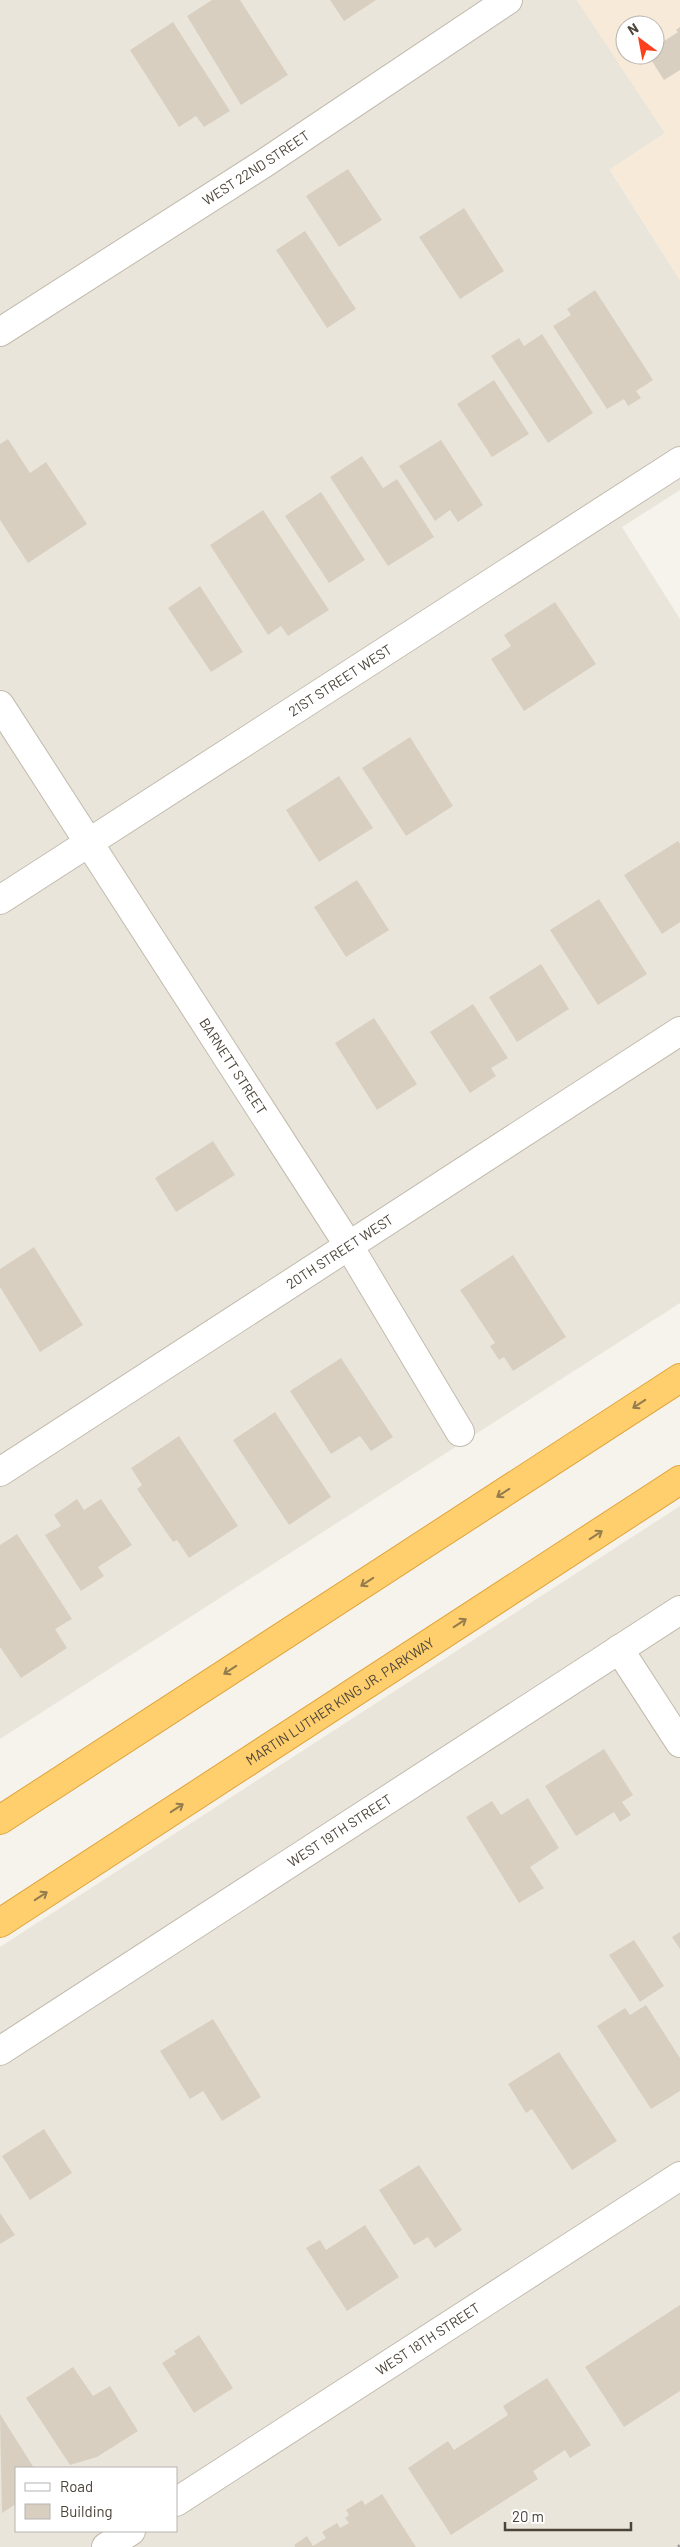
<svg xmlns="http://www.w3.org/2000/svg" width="680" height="2547" font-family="Barlow,sans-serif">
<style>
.residential{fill:#eae5da;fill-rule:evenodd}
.commercial{fill:#f7ead8;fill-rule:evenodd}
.building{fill:#d8cfc1}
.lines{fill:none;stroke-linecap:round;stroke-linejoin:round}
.minor-casing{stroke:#c2bbae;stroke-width:30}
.highway-casing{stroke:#e0a43c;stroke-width:30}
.minor{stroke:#fff;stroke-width:28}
.highway{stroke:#ffcf6e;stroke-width:28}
.rail{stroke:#9a9a9a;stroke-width:4;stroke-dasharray:6 6;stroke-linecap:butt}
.oneway{stroke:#937c4e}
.labels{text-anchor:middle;stroke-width:4;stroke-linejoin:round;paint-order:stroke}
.street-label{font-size:14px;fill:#4b4439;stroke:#fff}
</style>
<rect width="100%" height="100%" fill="#f6f3ec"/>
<!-- residential -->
<path class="residential" d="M0,0H577L665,133L610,170L680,280V490L622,527L680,619V1303L0,1739Z
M680,1506V2547H0V1947ZM16,2468H176V2531H16Z"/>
<!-- commercial -->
<path class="commercial" d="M577,0H680V280L610,169L665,133ZM625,25H655V55H625Z"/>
<!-- building -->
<path class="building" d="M212,0H240L288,75L241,105L187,16Z
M330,0H376L344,21Z
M173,22L230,111L204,127L196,116L179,127L130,50Z
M680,27V70L664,80L648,55H655V47L678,32L676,30Z
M348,169L382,220L339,247L306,196Z
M464,208L504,271L460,299L419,237Z
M305,231L356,309L327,328L276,250Z
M595,290L653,380L636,391L641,398L628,406L624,399L607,409L553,326L571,315L567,309Z
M542,334L593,413L548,443L491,356L519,338L524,346Z
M494,380L529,434L492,457L457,404Z
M8,439L30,473L46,462L87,524L28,563L0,520V444Z
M441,440L483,505L458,522L450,510L435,521L399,466Z
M362,456L383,488L397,479L434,537L388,566L330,477Z
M321,492L365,560L329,583L285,516Z
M263,510L329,610L288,636L281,626L268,635L210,545Z
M200,586L243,652L211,672L168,608Z
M555,602L596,664L524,711L491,659L511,646L504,635Z
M410,737L453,806L406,836L362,768Z
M339,776L373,828L319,862L286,810Z
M678,841L680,844V922L662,934L624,875Z
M357,880L389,930L346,957L314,907Z
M599,899L647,974L598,1005L550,930Z
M541,964L569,1009L517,1042L489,997Z
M473,1004L508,1058L491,1068L496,1076L470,1093L430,1032Z
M374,1018L417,1084L377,1110L335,1043Z
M213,1141L235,1175L176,1212L155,1178Z
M34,1247L83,1325L40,1352L0,1287V1269Z
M513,1255L566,1337L513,1371L504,1357L499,1360L490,1346L495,1343L460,1290Z
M341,1358L393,1437L371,1451L360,1436L331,1454L290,1391Z
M275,1412L331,1497L289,1525L233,1440Z
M179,1436L238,1526L189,1558L177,1540L173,1542L137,1489L142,1485L131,1468Z
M77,1499L84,1510L101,1499L132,1545L98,1567L104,1576L81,1591L45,1535L61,1526L54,1515Z
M17,1534L72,1619L55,1629L67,1648L21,1678L0,1647V1545Z
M604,1749L633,1795L622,1802L631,1815L620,1822L614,1812L576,1836L545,1786Z
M528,1798L559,1848L530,1867L544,1888L519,1903L466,1817L492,1801L501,1815Z
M680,1932V1949L672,1937Z
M634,1940L664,1986L640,2002L609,1955Z
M646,2005L680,2058V2091L651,2109L597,2026L625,2008L630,2015Z
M213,2019L261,2097L222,2121L203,2091L190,2099L160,2051Z
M559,2052L617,2141L572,2170L532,2109L526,2113L508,2084Z
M44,2129L72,2173L30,2200L2,2156Z
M419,2165L462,2230L435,2248L428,2237L414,2245L379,2190Z
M0,2213L15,2235L0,2244Z
M365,2225L399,2277L347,2311L306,2248L320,2240L326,2250Z
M680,2305V2391L624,2427L585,2367Z
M199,2335L233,2388L194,2413L162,2363L176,2354L174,2351Z
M73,2367L93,2396L110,2386L138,2431L97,2457L70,2465L26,2398Z
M547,2378L591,2445L570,2458L565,2450L533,2471L538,2479L451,2535L408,2468L448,2441L454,2450L508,2415L503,2406Z
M0,2414L34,2468H16V2504L2,2513Z
M382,2494L416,2547H295L294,2545L307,2536L313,2546L326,2538L322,2532L337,2523L340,2528L349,2523L345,2518L349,2515L346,2510L362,2500L365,2505Z"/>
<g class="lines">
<!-- minor casing -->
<g class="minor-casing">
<g id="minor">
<path id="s1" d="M0,332L263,164L508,0"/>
<path id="s2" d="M0,705L349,1246L460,1432"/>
<path id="s3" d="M0,900L680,461"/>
<path id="s4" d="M0,1472L680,1031"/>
<path d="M619,1649L680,1743"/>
<path id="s5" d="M0,2051L680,1610"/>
<path id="s6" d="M176,2502L680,2176"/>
<path d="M106,2547L131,2531"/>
</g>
</g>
<!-- highway casing -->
<g class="highway-casing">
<g id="highway">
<path d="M0,1820L680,1378"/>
<path id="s7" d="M0,1923L680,1480"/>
</g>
</g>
<!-- minor -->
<use href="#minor" class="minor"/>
<!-- highway -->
<use href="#highway" class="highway"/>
<!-- rail -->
<path class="rail" d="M678,2547L680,2546"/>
</g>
<!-- one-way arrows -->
<defs><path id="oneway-shaft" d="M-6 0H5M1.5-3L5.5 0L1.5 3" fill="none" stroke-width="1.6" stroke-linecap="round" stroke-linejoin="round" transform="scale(1.25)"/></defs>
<g class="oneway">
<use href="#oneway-shaft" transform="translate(639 1404) rotate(147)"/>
<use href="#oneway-shaft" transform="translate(503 1493) rotate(147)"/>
<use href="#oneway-shaft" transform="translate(596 1535) rotate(-33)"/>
<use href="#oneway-shaft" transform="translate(367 1582) rotate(147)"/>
<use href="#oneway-shaft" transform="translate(460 1623) rotate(-33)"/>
<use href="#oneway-shaft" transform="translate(230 1670) rotate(147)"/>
<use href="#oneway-shaft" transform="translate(177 1808) rotate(-33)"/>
<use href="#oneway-shaft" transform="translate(41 1896) rotate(-33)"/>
</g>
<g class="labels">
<!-- street labels -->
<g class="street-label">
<text dy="5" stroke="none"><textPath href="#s1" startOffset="304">WEST 22ND STREET</textPath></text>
<text dy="5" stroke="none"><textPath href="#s3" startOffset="405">21ST STREET WEST</textPath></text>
<text dy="5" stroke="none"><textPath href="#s2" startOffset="430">BARNETT STREET</textPath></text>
<text dy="5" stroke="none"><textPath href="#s4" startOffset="405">20TH STREET WEST</textPath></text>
<text dy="5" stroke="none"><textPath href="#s7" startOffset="406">MARTIN LUTHER KING JR. PARKWAY</textPath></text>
<text dy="5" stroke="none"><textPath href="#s5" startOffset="405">WEST 19TH STREET</textPath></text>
<text dy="5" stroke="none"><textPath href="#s6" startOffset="300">WEST 18TH STREET</textPath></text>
</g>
</g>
<!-- legend -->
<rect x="15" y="2467" width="162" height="65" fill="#ffffff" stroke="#b7b4b0"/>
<rect x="25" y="2483" width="25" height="8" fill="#ffffff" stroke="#b7b4b0"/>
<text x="60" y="2492" font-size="15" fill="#4b4439">Road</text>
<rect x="25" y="2504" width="25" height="15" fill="#d8cfc1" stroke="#b7b4b0"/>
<text x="60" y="2517" font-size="15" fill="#4b4439">Building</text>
<!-- north arrow -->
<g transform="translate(640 40) rotate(328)"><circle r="24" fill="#ffffff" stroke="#b7b4b0"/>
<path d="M0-4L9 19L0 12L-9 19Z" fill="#fc3f1d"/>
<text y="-8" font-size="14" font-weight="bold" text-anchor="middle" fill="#4b4439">N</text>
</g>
<!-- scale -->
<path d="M505 2522v8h126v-8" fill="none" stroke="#4b4439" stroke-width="2.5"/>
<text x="512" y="2522" font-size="15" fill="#4b4439" stroke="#ffffff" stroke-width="4" paint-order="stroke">20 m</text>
</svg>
